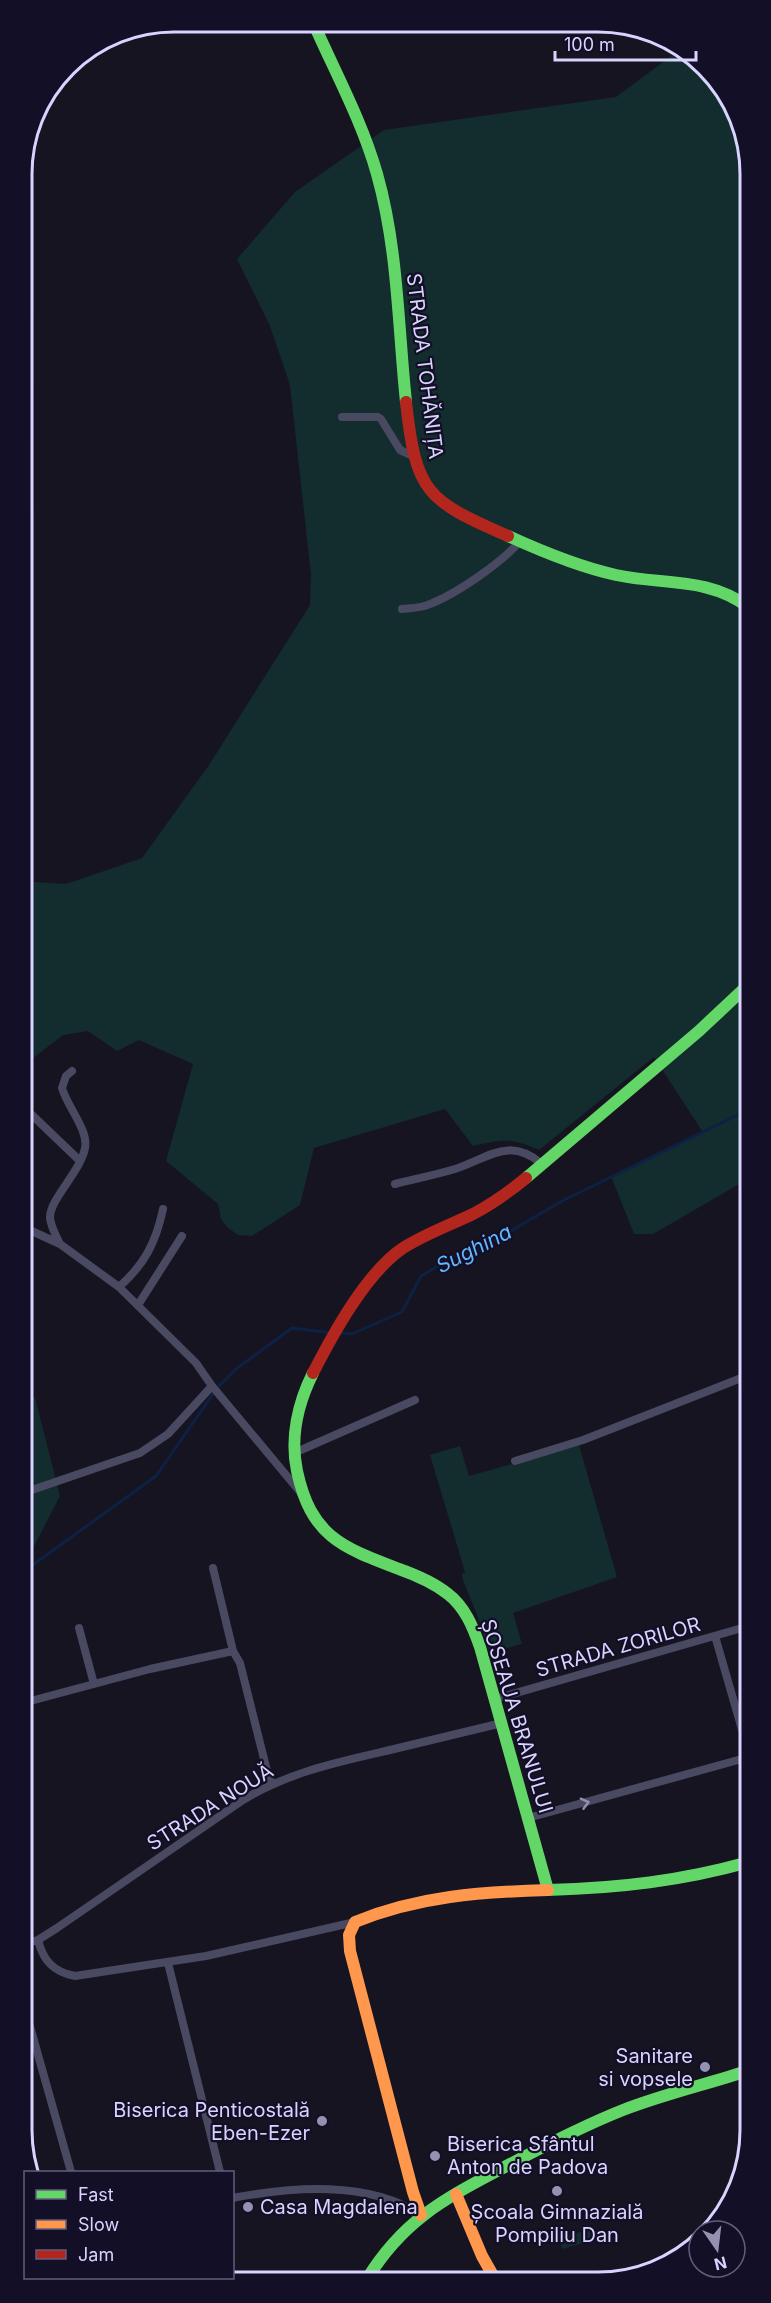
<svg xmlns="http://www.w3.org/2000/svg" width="771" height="2303" font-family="Inter,sans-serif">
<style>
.green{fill:#132c2d}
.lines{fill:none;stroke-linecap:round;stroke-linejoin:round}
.stream{stroke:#0d2144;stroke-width:3}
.street{stroke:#4a4962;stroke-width:8}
.fast{stroke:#63d668;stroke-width:12}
.slow{stroke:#ff974d;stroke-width:12}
.jam{stroke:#b3261e;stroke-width:12}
.oneway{stroke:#928eb0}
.poi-dot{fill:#9591b1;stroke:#130f26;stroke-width:2}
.labels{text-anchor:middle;stroke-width:4.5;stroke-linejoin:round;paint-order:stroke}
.street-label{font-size:20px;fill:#d9d4ff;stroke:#130f26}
.poi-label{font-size:20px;fill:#d9d4ff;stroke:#130f26;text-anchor:end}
.water-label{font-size:21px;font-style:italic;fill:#62b6ff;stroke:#130f26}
.rim{fill:none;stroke:#d9d4ff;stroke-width:3}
</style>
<rect width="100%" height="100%" fill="#161421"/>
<!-- green -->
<path class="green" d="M678,51L706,66L747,143L748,1179L653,1234H634L611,1176L702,1131L654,1057L539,1150C512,1137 501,1140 473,1146L445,1109L314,1148L300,1205L252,1236L238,1235L228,1228L221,1219L218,1204L166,1161L193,1064L139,1040L117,1051L88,1031L63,1035L23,1066L22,881L66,884L142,858L209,765L310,605L311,575L290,385L270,326L237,259L295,192L384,130L616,97Z
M23,1389L35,1398L60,1496L29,1556L34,1577L23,1582Z
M579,1445L617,1577L513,1613L522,1644L489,1653L479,1620L463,1580L462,1574L465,1572L430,1455L460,1446L469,1476Z
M591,2229L594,2240L562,2249L559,2238Z"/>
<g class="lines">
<!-- stream -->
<path class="stream" d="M340,1333L352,1334L402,1312L421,1276L453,1257L480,1249L562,1201L748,1110
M219,1386L236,1369L292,1328L333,1333
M23,1572L156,1476L213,1394"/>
<!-- street -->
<path class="street" d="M342,417H378L381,419L400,450L413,456
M402,609C412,608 422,608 430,604C456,594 503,562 520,541
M32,1115L80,1161
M395,1184C415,1179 435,1175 455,1169C489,1158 509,1136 542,1164
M23,1227L60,1244L119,1287L196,1363L212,1386L301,1493
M60,1244C56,1236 51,1227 50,1218C49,1200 81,1171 85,1148C89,1131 67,1106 62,1088L66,1076L72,1071
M119,1287C145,1264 156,1242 163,1209
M138,1305L182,1236
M294,1453L415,1400
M515,1461L583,1440L749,1375
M23,1493L140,1453L168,1434L212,1386
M213,1568L233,1651L240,1663L267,1771L272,1784
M79,1628L94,1684
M715,1636L749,1754
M495,1699L749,1626
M23,1703L150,1669L233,1651
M528,1818L749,1757
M38,1940C43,1960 53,1972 75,1976L206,1956L355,1922
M24,1944L38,1940L57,1928L243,1800C289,1772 338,1762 390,1750C427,1741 465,1732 502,1723
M168,1963L220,2172
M24,2005L71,2172
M232,2198C292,2187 368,2180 421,2215"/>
<!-- fast -->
<path class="fast" d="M313,22C335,72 362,121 377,174C398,248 398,326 406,402
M508,536C543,552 579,567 616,575C662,585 709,577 748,607
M526,1178L699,1031L748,985
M313,1373C298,1403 290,1438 297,1471C311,1536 341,1547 399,1569C416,1575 433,1582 448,1594C465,1607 473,1627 480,1647L548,1890
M548,1890C619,1888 681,1881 749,1862
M367,2279C402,2222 442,2200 499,2170C540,2148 580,2127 623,2110C664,2094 708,2084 750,2070"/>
<!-- slow -->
<path class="slow" d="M456,2194L482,2256L495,2279
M421,2215L413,2192L350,1951L349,1935L355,1922C418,1896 481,1892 548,1890"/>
<!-- jam -->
<path class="jam" d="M406,402C416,493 426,500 508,536
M313,1373C333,1334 366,1273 403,1248C425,1234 450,1225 473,1214C492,1204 509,1192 526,1178"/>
</g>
<!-- one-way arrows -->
<defs><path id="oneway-chevron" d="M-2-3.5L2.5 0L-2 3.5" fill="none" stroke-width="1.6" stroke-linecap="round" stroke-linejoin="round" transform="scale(1.5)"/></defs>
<use class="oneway" href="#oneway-chevron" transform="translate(585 1803) rotate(-15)"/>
<!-- markers -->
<g class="poi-dot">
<circle cx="705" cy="2067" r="6"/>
<circle cx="322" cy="2121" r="6"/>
<circle cx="435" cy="2156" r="6"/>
<circle cx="557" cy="2191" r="6"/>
<circle cx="248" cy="2207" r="6"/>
</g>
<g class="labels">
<!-- street labels -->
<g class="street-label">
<text transform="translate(425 366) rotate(83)" y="7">STRADA TOHĂNIȚA</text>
<text transform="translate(618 1647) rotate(-16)" y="7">STRADA ZORILOR</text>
<text transform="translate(517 1716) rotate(73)" y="7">ȘOSEAUA BRANULUI</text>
<text transform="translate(210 1807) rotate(-32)" y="7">STRADA NOUĂ</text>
</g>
<!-- poi labels -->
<g class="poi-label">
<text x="693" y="2063">Sanitare<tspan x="693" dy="23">si vopsele</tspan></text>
<text x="310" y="2117">Biserica Penticostală<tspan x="310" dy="23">Eben-Ezer</tspan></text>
<text x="447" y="2151" text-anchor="start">Biserica Sfântul<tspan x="447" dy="23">Anton de Padova</tspan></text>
<text x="260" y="2214" text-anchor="start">Casa Magdalena</text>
<text x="557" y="2219" text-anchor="middle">Școala Gimnazială<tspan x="557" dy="23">Pompiliu Dan</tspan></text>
</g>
<!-- water labels -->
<g class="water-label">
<text transform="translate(474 1249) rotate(-27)" y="7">Sughina</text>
</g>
</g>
<!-- crop -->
<path d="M0 0H771V2303H0ZM174 32H598A142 142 0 0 1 740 174V2130A142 142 0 0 1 598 2272H174A142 142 0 0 1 32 2130V174A142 142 0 0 1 174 32Z" fill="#130f26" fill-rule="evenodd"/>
<path class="rim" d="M174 32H598A142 142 0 0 1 740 174V2130A142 142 0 0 1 598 2272H174A142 142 0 0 1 32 2130V174A142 142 0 0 1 174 32Z"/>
<!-- legend -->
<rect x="24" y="2171" width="210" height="108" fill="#130f26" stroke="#625e7d" stroke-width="1.5"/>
<rect x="36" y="2190" width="30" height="9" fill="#63d668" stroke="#625e7d" stroke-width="1.5"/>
<text x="78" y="2201" font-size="18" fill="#d9d4ff">Fast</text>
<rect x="36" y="2220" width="30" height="9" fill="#ff974d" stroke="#625e7d" stroke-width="1.5"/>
<text x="78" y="2231" font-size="18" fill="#d9d4ff">Slow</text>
<rect x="36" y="2250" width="30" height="9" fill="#b3261e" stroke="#625e7d" stroke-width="1.5"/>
<text x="78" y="2261" font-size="18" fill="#d9d4ff">Jam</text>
<!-- north arrow -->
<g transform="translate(717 2249) rotate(166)"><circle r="28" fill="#130f26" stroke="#625e7d" stroke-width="1.5"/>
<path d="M0-4.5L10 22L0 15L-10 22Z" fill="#9591b1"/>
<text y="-9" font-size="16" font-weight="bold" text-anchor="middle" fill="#d9d4ff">N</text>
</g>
<!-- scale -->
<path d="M555 51v9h141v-9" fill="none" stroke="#d9d4ff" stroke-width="3"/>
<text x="564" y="51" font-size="18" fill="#d9d4ff" stroke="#130f26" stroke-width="4.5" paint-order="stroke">100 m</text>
</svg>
